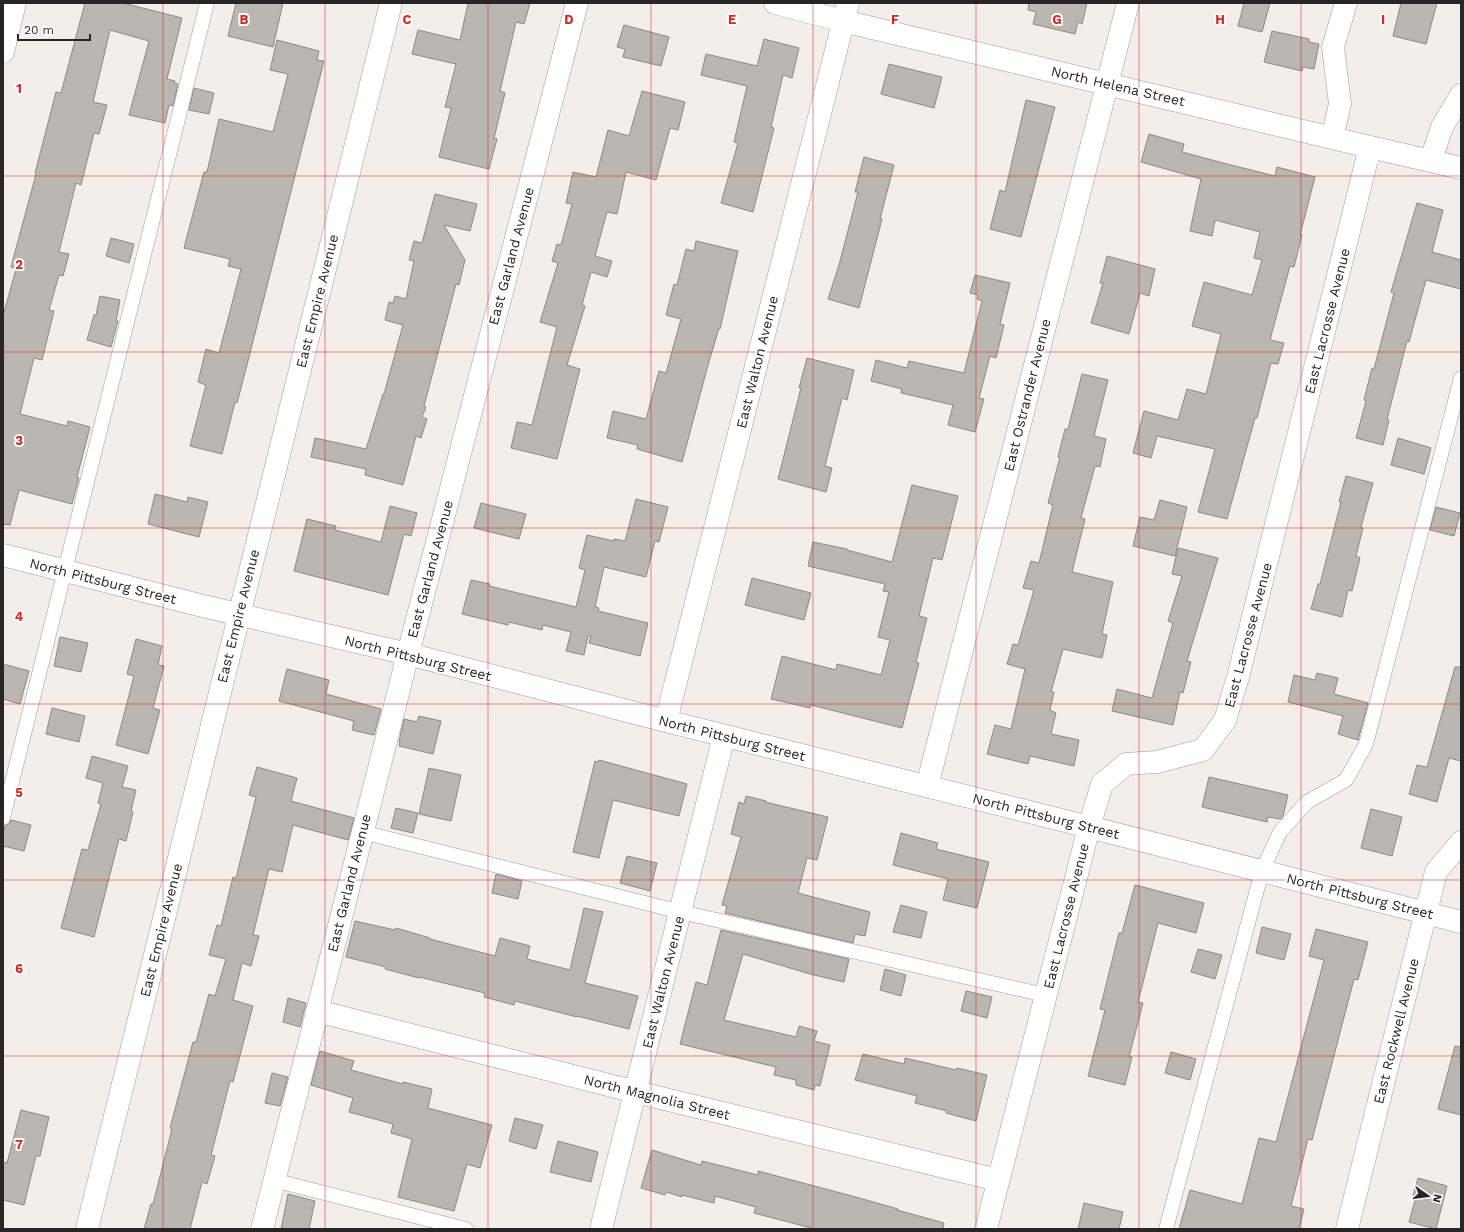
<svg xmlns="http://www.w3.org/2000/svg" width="1464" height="1232" font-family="'Work Sans',sans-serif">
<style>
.building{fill:#bab6b1;stroke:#8d8884}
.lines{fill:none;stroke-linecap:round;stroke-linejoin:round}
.lane-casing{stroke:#9f9b96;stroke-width:15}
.street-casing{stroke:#9f9b96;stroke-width:23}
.secondary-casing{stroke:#9f9b96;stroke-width:23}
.lane{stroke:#fff;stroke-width:14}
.street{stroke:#fff;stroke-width:22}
.secondary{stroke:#fff;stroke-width:22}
.grid{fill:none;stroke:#d62828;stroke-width:1;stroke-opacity:0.55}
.labels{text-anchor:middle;stroke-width:4;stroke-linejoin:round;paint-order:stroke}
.street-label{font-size:14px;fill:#282624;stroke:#fff}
.grid-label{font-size:13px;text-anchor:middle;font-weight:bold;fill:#d62828;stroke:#fff;stroke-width:4;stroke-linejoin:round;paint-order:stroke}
</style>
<rect width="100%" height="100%" fill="#f3eee9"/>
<!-- building -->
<path class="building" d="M85,3H123L182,18L167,79L175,81L174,83L178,84L173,106L169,105L165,123L129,115L149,41L110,30L93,102L107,105L99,134L94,133L81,185L76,183L59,252L69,254L63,276L59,275L49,310L54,311L42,360L34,358L20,414L67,426L68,421L90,427L77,477L79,478L72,504L19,490L10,525L3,524V316L16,269L11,267L36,174L35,173L41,150L56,92L61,93Z
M236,3H283L273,47L228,36Z
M468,3H530L524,24L516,22L500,91L505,93L494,138L497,139L489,169L439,157L451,108L445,107L456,64L412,54L418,30L460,40Z
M1029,3H1087L1082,24L1078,22L1075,34L1033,24L1036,12L1028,10Z
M1244,3H1270L1262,32L1238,26Z
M1401,3H1437L1426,44L1393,36Z
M624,25L669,37L661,66L623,57L625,49L617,47Z
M1272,31L1309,39V42L1319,44L1314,69L1303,67L1302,71L1264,62Z
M764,39L799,48L792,78L783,75L771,127L774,128L753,212L721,203L738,143L734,142L747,86L701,75L706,54L757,66Z
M277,40L319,51L317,60L324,61L248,361L237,403L235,402L222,454L190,446L206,385L198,382L206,349L219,353L241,269L228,266L230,259L184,248L204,172H207L219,119L273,132L288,74L270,70Z
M889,64L942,77L934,108L881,94Z
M194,88L214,93L209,114L189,110Z
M642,91L685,102L678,130L670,128L656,180L626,172L617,214L607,212L595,256L612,261L607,277L591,272L582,305L585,306L567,365L580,369L557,459L511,448L517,422L532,425L557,327L540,322L558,263L552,261L557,244L561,245L572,204L566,203L573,172L596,177L608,130L629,136Z
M1026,100L1055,107L1021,237L990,229L1000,190L1005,192Z
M1149,134L1184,144L1182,152L1227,164L1275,176L1277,167L1315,177L1300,235H1302L1294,267L1290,266L1270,340L1284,343L1278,364L1271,363L1257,418H1255L1227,519L1198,512L1215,449L1157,436L1151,458L1133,453L1144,411L1178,420L1187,389L1206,394L1221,334L1192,326L1204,282L1252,295L1262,260L1254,258L1260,232L1215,220L1212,236L1190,231L1201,179L1141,162Z
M864,157L894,165L880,219H882L859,308L828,299L839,265L858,192H855Z
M435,194L477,204L470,231L444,225L465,260L459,285L456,284L424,406L426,407L422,417L427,419L421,438L416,436L403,485L365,475L366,469L311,457L315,438L366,449L383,394H384L403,325L385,320L389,302L393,303L395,296L406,299L414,261L409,260L414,241L422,243Z
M1417,203L1443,210L1432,252L1461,260V289L1426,280L1409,342L1407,341L1387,419L1389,420L1383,445L1356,438L1366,401L1364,400L1372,368L1374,369L1394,293L1391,292Z
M111,238L134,244L129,263L106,256Z
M696,241L738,251L720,329L719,328L708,365L682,462L637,449L638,445L607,438L613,411L646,419L659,371L666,373L681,319L666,315L674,284L677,285L686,249L694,251Z
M1107,256L1155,269L1149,296L1140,293L1129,334L1091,323L1103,283H1100Z
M975,275L1010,283L1000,324L1004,325L996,358L990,356L979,398L984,399L975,432L948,425L953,405L901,393L902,389L871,381L876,360L907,368L909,361L964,373L982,301L977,299L978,295L970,293Z
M100,296L120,300L116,321H118L111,347L87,340L94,315H96Z
M807,358L854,370L847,400L842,398L825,466L832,468L826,492L778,479L801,388H799Z
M1082,374L1108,380L1094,436L1106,439L1100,467L1095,466L1081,518L1085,519L1072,572L1113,582L1102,634L1107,635L1102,658L1063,649L1051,692H1054L1050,710L1056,713L1051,734L1079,740L1074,766L1030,756L1028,764L987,754L995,725L1011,729L1025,669L1007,664L1013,644L1018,645L1034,590L1023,588L1031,561L1039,563L1053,505L1048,503L1060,457H1058L1065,429H1068Z
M1398,438L1431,448L1424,474L1391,465Z
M1346,476L1373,483L1361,527L1363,528L1356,556L1360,558L1352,591L1348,590L1342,617L1311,609L1318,584H1320L1341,502H1339Z
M912,485L958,496L942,560L933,558L919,616L927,618L916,662L919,663L902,728L811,705L810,708L771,699L782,656L836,670L837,664L881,675L890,640L878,637L889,592L883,591L885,584L808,566L813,542L847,549V550L892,562Z
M155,494L187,502L188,497L208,502L199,537L148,524Z
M636,499L668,507L659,542L655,541L646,577L604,567L595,607L599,608L598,611L648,623L640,656L589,643L591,636H588L584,655L566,651L571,632L543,625L542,630L509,622L508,625L462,614L471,580L490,584L489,586L576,607L585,570L579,568L587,535L614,541V539L625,541Z
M1160,500L1187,507L1175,556L1133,546L1140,517L1154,520Z
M481,503L526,514L519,539L474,528Z
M390,506L417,513L411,536L404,534L388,595L294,571L307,519L336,526L335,530L381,542Z
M1436,507L1460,513L1454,536L1430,530Z
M1178,548L1218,558L1187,661L1191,662L1183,693L1180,692L1173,725L1112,711L1117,689L1152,698L1173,623L1168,621L1182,576L1172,574Z
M752,578L811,593L804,620L745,605Z
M60,637L88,643L81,672L54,666Z
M136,639L162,646L158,665L164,666L153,708L160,710L148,754L116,745L134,676L127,674Z
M3,664L29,671L20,704L3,699Z
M1455,667H1461V761L1449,758L1437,802L1409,794L1417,765L1427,767Z
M287,669L329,680L326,694L381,709L374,735L352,730L354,721L279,701Z
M1317,673L1338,678L1334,694L1368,703L1358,740L1338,734L1343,716L1288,702L1294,675L1315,680Z
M52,708L85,716L79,742L46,734Z
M419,716L441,721L433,754L399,746L400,742H399L404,719L417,722Z
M92,756L128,766L122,787L136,790L131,811L133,812L126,841L119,839L94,937L61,928L82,849L88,850L101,804L98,803L103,783L86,778Z
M599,760L687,784L679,816L613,800L599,858L573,852L595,761L598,762Z
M257,767L297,778L291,801L354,818L348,840L293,825L282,872L269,869L253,935L259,936L251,966L242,963L233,1000L253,1006L233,1082L230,1081L211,1155L215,1156L207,1184L202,1182L190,1229H144L151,1204H153L172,1129L170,1128L193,1042H196L209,994L215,996L226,959L209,955L217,925L221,926L233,877L236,878L256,797L249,795Z
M429,768L461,775L451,821L419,814Z
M1209,777L1288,795L1283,816L1280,819L1268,817L1267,822L1202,807Z
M746,796L766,801L765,802L828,817L817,860L807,858L798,893L870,912L865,936L855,934L853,943L725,913L727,906L722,905L741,837L731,834L739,802L744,804Z
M396,808L418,813L413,833L391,828Z
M1371,809L1402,817L1392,856L1361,848Z
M11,820L31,825L24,851L3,846V833L5,826L9,824Z
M901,833L938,843L936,849L989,862L977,908L943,900L948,879L893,865Z
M627,856L657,863L650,891L620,883Z
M496,874L522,881L518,899L492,893Z
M1135,885L1204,903L1196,933L1158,923L1138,1002L1143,1003L1129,1057H1132L1125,1085L1088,1076L1105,1010L1100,1009L1119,933H1122Z
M901,905L927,912L921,938L893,932Z
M584,908L603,912L585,983L638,996L629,1029L577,1016V1017L515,1001L514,1005L484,997L485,993L419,977V978L385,969L386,967L346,957L355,921L395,930L396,928L430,938V939L495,956L500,938L530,946L527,959L570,970Z
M1262,927L1291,934L1284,960L1256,953Z
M1316,929L1368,942L1358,980L1354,979L1312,1140L1308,1139L1291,1206L1304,1209L1299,1229H1179L1190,1190L1242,1204L1259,1138L1276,1142L1324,960L1309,956Z
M721,930L849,959L844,982L810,974L743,954L724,1020L796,1037L799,1026L817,1031L814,1041L830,1045L820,1086L815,1085L814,1090L796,1085V1080L774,1075L776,1067L680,1044L696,982L707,985Z
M1198,949L1222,955L1215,979L1191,972Z
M885,969L906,975L901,996L880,990Z
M966,991L992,997L987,1018L961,1011Z
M288,998L306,1003L300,1027L283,1022Z
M1455,1046L1461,1047V1115L1438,1109Z
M320,1051L354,1061L351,1070L403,1084V1082L432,1089L428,1108L492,1125L480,1168L467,1164L454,1211L398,1197L412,1139L391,1133L393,1124L349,1112L353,1098L311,1085Z
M1171,1052L1196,1059L1190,1080L1165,1073Z
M863,1054L904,1064L905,1058L956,1070L957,1068L987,1075L976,1121L946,1113L947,1111L915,1103L917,1096L855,1080Z
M272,1073L288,1077L280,1106L265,1103Z
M21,1110L49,1117L40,1156H36L24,1205L3,1200V1162L7,1163Z
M515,1118L543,1125L536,1149L509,1141Z
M558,1141L598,1152L591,1182L550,1172Z
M652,1150L701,1165L702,1161L758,1175V1171L852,1196L898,1209L897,1210L944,1223L943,1229H815L754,1213L756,1207L715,1196L714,1203L682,1195V1197L666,1192L665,1195L641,1188Z
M1418,1178L1447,1186L1436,1229L1409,1222L1416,1197L1413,1196Z
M288,1194L315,1201L309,1229H281Z
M1084,1203L1123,1212L1119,1229H1078Z"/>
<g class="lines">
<!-- lane casing -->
<g class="lane-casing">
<path id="lane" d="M3,818L207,3
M362,832L681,912L1045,995
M273,1180L466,1229
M1166,1229L1262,871L1280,832L1307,802L1346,780L1366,744L1461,378"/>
</g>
<!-- street casing -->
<g class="street-casing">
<path id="street" d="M775,3L843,21L1370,147L1461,168
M3,52L15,3
M1332,138L1340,104L1333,47L1346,3
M1431,160L1442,127L1461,95
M3,555L203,606L408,654L666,721L1089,827L1461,922
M666,721L848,3
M927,786L1128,3
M317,1011L636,1092L998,1180
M262,1229L408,654L577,3
M601,1229L724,736
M986,1229L1089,827L1102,784L1126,764L1157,762L1203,750L1225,720L1238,677L1370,147
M1347,1229L1436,872L1461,842"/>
</g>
<!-- secondary casing -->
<g class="secondary-casing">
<path id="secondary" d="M87,1229L391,3"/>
</g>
<!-- lane -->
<use href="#lane" class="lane"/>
<!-- street -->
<use href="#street" class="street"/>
<!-- secondary -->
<use href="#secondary" class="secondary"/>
</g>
<!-- grid -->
<path class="grid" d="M163,3V1229M325,3V1229M488,3V1229M651,3V1229M813,3V1229M976,3V1229M1139,3V1229M1301,3V1229M3,176H1461M3,352H1461M3,528H1461M3,704H1461M3,880H1461M3,1056H1461"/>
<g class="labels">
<!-- street labels -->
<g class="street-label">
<text transform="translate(1118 86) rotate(13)" y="5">North Helena Street</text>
<text transform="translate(511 256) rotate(-75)" y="5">East Garland Avenue</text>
<text transform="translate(317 301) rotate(-76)" y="5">East Empire Avenue</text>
<text transform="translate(1327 321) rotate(-76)" y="5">East Lacrosse Avenue</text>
<text transform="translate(757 362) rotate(-76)" y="5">East Walton Avenue</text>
<text transform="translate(1027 395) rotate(-76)" y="5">East Ostrander Avenue</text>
<text transform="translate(430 569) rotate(-75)" y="5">East Garland Avenue</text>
<text transform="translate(103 581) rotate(14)" y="5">North Pittsburg Street</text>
<text transform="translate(238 616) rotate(-76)" y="5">East Empire Avenue</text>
<text transform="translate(1248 635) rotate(-75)" y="5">East Lacrosse Avenue</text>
<text transform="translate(418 658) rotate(14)" y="5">North Pittsburg Street</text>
<text transform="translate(732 738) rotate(14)" y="5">North Pittsburg Street</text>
<text transform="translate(1046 816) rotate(14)" y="5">North Pittsburg Street</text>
<text transform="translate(349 883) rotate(-76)" y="5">East Garland Avenue</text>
<text transform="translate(1360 896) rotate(14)" y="5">North Pittsburg Street</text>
<text transform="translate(1066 916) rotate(-76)" y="5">East Lacrosse Avenue</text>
<text transform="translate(161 930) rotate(-76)" y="5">East Empire Avenue</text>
<text transform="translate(663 982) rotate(-76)" y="5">East Walton Avenue</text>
<text transform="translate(1396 1031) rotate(-76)" y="5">East Rockwell Avenue</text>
<text transform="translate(657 1097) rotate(14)" y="5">North Magnolia Street</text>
</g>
</g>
<g class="grid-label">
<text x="244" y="24">B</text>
<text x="407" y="24">C</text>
<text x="569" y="24">D</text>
<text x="732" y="24">E</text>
<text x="895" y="24">F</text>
<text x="1057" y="24">G</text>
<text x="1220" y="24">H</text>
<text x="1383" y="24">I</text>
<text x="19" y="93">1</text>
<text x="19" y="269">2</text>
<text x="19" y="445">3</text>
<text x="19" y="621">4</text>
<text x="19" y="797">5</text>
<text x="19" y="973">6</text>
<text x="19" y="1149">7</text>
</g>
<!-- border -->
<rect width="1464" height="1232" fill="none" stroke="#282624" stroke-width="8"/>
<!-- north arrow -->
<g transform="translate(1428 1196) rotate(104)" stroke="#ffffff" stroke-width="3" paint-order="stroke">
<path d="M0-3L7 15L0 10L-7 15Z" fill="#282624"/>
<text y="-6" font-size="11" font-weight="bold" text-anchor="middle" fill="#282624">N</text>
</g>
<!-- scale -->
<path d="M18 34v6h72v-6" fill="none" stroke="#282624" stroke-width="2"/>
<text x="24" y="34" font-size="12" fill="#282624" stroke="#ffffff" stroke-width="3" paint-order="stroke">20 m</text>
</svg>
